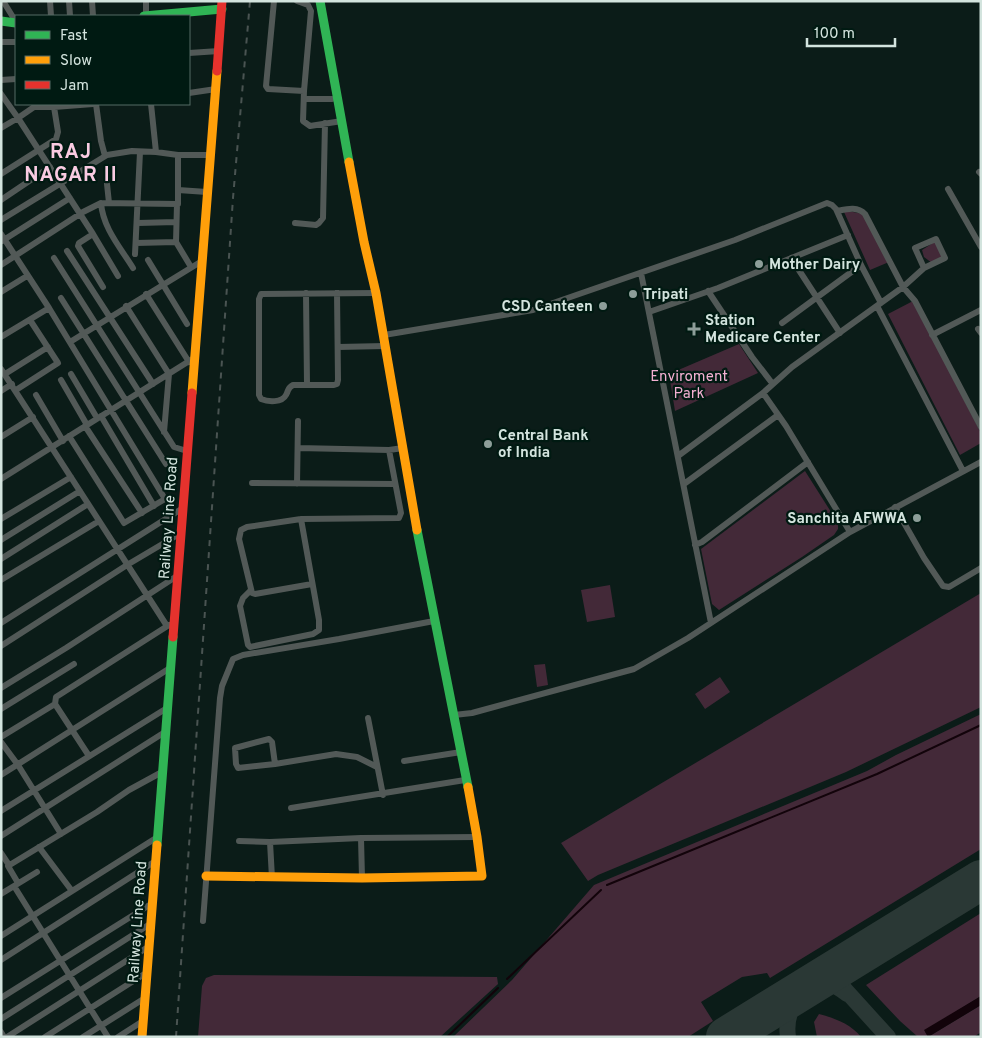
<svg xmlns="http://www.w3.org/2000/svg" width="982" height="1038" font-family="Overpass,sans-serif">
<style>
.green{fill:#432938}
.water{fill:#12030a}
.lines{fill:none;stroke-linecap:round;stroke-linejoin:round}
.stream{stroke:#12030a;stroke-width:2}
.taxiway{stroke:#2a3835;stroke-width:16}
.runway{stroke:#2a3835;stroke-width:40}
.street{stroke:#525957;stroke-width:6}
.fast{stroke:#30b455;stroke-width:9}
.slow{stroke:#ff9f0a;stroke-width:9}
.jam{stroke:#e5322d;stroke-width:9}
.rail{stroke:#4a5452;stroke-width:2;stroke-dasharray:6 6;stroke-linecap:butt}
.poi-dot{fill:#8d9e99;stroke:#001a12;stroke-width:2}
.labels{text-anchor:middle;stroke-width:4.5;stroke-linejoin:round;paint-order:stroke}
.poi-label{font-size:15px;font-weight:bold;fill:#d3e4de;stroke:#001a12;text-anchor:start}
.park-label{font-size:15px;fill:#f3b0d2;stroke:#001a12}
.street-label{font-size:15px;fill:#d3e4de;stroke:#001a12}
.district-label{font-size:20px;font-weight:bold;letter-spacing:1px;fill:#f9cbe2;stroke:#001a12}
</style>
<rect width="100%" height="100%" fill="#0b1c18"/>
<!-- green -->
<path class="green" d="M848,211L863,214L889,262L870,270L844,212Z
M936,241L943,256L932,263L924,257L922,250Z
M913,301L981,433V443L960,455L888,314Z
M739,344L758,373L675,411L669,374Z
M805,471L838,523V529L834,535L802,557L719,610L712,604L701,549Z
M610,585L615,617L587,622L581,590Z
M981,593V707L846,772L598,875L588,881L561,843Z
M545,664L548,685L537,687L534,665Z
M720,677L730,692L705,709L695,694Z
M981,714V849L770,978L767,973L742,977L701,1002L713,1021L688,1037H453L512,980L594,885L867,771L896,755Z
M981,913V996L925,1031L928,1037L981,1005V1032L974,1037H918L900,1021L866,985Z
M214,975L497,977L498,984L440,1037H198L202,986L206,978Z
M819,1014C834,1018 851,1024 861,1037H817L814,1022Z"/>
<!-- water -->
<path class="water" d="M981,996V1005L928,1037L924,1030Z"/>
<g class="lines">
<!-- stream -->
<path class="stream" d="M607,885L877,774L981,725
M507,979L601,890
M447,1037L498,988"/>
<!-- taxiway -->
<path class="taxiway" d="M852,959C844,966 837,972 839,983L888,1037
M808,986C824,979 834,984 847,994
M755,1037L767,1015L787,999
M788,1037C785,1016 793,1003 806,988"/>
<!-- runway -->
<path class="runway" d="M726,1037L981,880"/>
<!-- street -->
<path class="street" d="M3,1L16,22
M50,1L51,16
M69,1L70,16
M92,1L93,16
M274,1L266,86L268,89L304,91
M297,1L308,5L311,11L304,91L303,121L310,126L342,121
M146,16V1
M1,42H16
M189,53L219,51
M1,80L16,79
M189,93L216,89
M1,94L18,118L34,107H54L93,104
M304,99H332
M96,104L101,141L105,156
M151,104L156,152
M1,128L18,118L93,234L118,276
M979,172L981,174
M1,174L56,139L58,132L54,107
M107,184L109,203
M948,189L981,247
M178,190L207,192
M1,200L50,167
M101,203C103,228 120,247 133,268
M837,211C847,209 857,206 865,214L903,287L915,301L981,427
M1,220L107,155L132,151L156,152L178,155
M138,223L176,222
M295,223L316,225L319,223L323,218L325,123
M1,234L49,308L1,337
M93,234L79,243L78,246L103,287
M2,241L70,198
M176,242L177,204
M136,243L176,242L191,267
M67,251L153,384
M135,254L140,152
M54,258L174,447L187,451
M791,258L840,333
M148,260L187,324
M1,265L83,212L101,203L178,204V155H210
M641,273L711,623
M708,291L752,357L772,383
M1,292L27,276
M306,293L307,384
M337,293L338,380L337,384L334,385H293C287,388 289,390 286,395C282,403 268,402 261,399L259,395V299L261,294L376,293
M146,294L189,362
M61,298L166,464
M126,306L169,374L164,432
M877,306L963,471
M49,308L165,499L124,523L69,436
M649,312L718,288L848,235
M782,323L861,265
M978,329L981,333
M384,335L533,310L735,240L827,203L832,205L836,209L861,265L881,303
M932,335L981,310
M70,342L202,261
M338,347L385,346
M1,369L167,626
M5,374L48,347
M71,374L97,418
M61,380L87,425
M16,390L58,363L30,320
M1,391L12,384
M763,393L786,426L850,532
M36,395L63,441
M101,416L154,506
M85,426L142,513
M1,437L33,417
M298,448L389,450L403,448
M678,456L763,393L792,367L903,287L924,268L945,258L936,239L915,248L924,268
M1,479L194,358
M252,483L395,484
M297,484L298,421
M684,484L778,415
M895,507L924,558L943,586L949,587L981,568
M1,519L71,477
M1,540L80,491
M695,545L702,542L808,462
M1,559L88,504
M1,580L99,521
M312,584L255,594L252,593L239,539L241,530L247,527L301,519L399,518L401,513L389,450
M250,591L243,598L240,606L248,645L250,647L313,634L319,630V620L301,519
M1,623L183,508
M1,646L127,565L181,533
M1,688L66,648L177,576
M55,704L89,756
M1,709L74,664
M454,715L472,713L634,669L688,638L850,532L981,462
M368,718L383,795
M1,737L55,704L56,697L169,625
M1,742L18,765L61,834
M404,761L461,752
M275,764L238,768L236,764L235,748L269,739L272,742L275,764L336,754L357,757L377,767
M1,775L170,668
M291,808L465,780
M1,811L167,708
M1,836L165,732
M361,838L362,878
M239,841L270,842L361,838L477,837
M270,842L272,878
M39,847L72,891
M1,853L9,865
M18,883L8,866L97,812L129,790L162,772
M14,886L108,1037
M1,894L37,872
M203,921L220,698L222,686L233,659L243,655L339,639L434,621
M1,936L156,838
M1,960L154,862
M1,998L151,904
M1,1019L150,924
M1,1032L4,1037
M7,1037L148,947
M45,1037L146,973
M83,1037L145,998
M118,1037L143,1021"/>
<!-- fast -->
<path class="fast" d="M320,1L349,162
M144,16L222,9
M1,21L16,23
M417,530L468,787
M157,845L173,637"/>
<!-- slow -->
<path class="slow" d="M349,162L364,242L376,293L417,530
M192,393L217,71
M206,876L362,878L482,876L477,837L468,787
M142,1037L157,845"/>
<!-- jam -->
<path class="jam" d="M217,71L222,1
M173,637L192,393"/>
<!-- rail -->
<path class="rail" d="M176,1037L233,198L250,1"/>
</g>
<!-- markers -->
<g class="poi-dot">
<circle cx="759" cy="264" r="5"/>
<circle cx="633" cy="294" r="5"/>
<circle cx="603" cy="306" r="5"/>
<path d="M691.5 321.5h5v5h5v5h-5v5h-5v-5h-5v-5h5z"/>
<circle cx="488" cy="444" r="5"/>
<circle cx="917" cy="518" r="5"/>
</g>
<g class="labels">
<!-- poi labels -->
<g class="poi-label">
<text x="769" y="269">Mother Dairy</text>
<text x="643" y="299">Tripati</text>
<text x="593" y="311" text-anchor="end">CSD Canteen</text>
<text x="705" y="325">Station<tspan x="705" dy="17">Medicare Center</tspan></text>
<text x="498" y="440">Central Bank<tspan x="498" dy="17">of India</tspan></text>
<text x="907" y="523" text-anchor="end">Sanchita AFWWA</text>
</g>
<!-- park labels -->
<g class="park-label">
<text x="689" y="381">Enviroment<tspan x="689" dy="17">Park</tspan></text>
</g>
<!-- street labels -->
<g class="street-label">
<text transform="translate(168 518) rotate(-86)" y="5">Railway Line Road</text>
<text transform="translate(137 922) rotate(-86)" y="5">Railway Line Road</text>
</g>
<!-- district labels -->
<g class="district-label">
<text x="71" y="158">RAJ<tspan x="71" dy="23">NAGAR II</tspan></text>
</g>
</g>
<!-- border -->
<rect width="982" height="1038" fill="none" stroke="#d3e4de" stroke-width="5"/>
<!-- legend -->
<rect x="15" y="15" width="175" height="90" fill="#001a12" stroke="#546b64"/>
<rect x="25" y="31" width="25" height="8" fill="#30b455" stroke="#546b64"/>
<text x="60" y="40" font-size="15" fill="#d3e4de">Fast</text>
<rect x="25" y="56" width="25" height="8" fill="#ff9f0a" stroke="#546b64"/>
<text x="60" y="65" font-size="15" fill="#d3e4de">Slow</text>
<rect x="25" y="81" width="25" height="8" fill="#e5322d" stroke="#546b64"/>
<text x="60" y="90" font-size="15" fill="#d3e4de">Jam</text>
<!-- scale -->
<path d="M807 38v8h88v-8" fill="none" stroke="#d3e4de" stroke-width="2.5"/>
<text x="814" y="38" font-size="15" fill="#d3e4de" stroke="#001a12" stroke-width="4" paint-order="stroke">100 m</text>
</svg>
